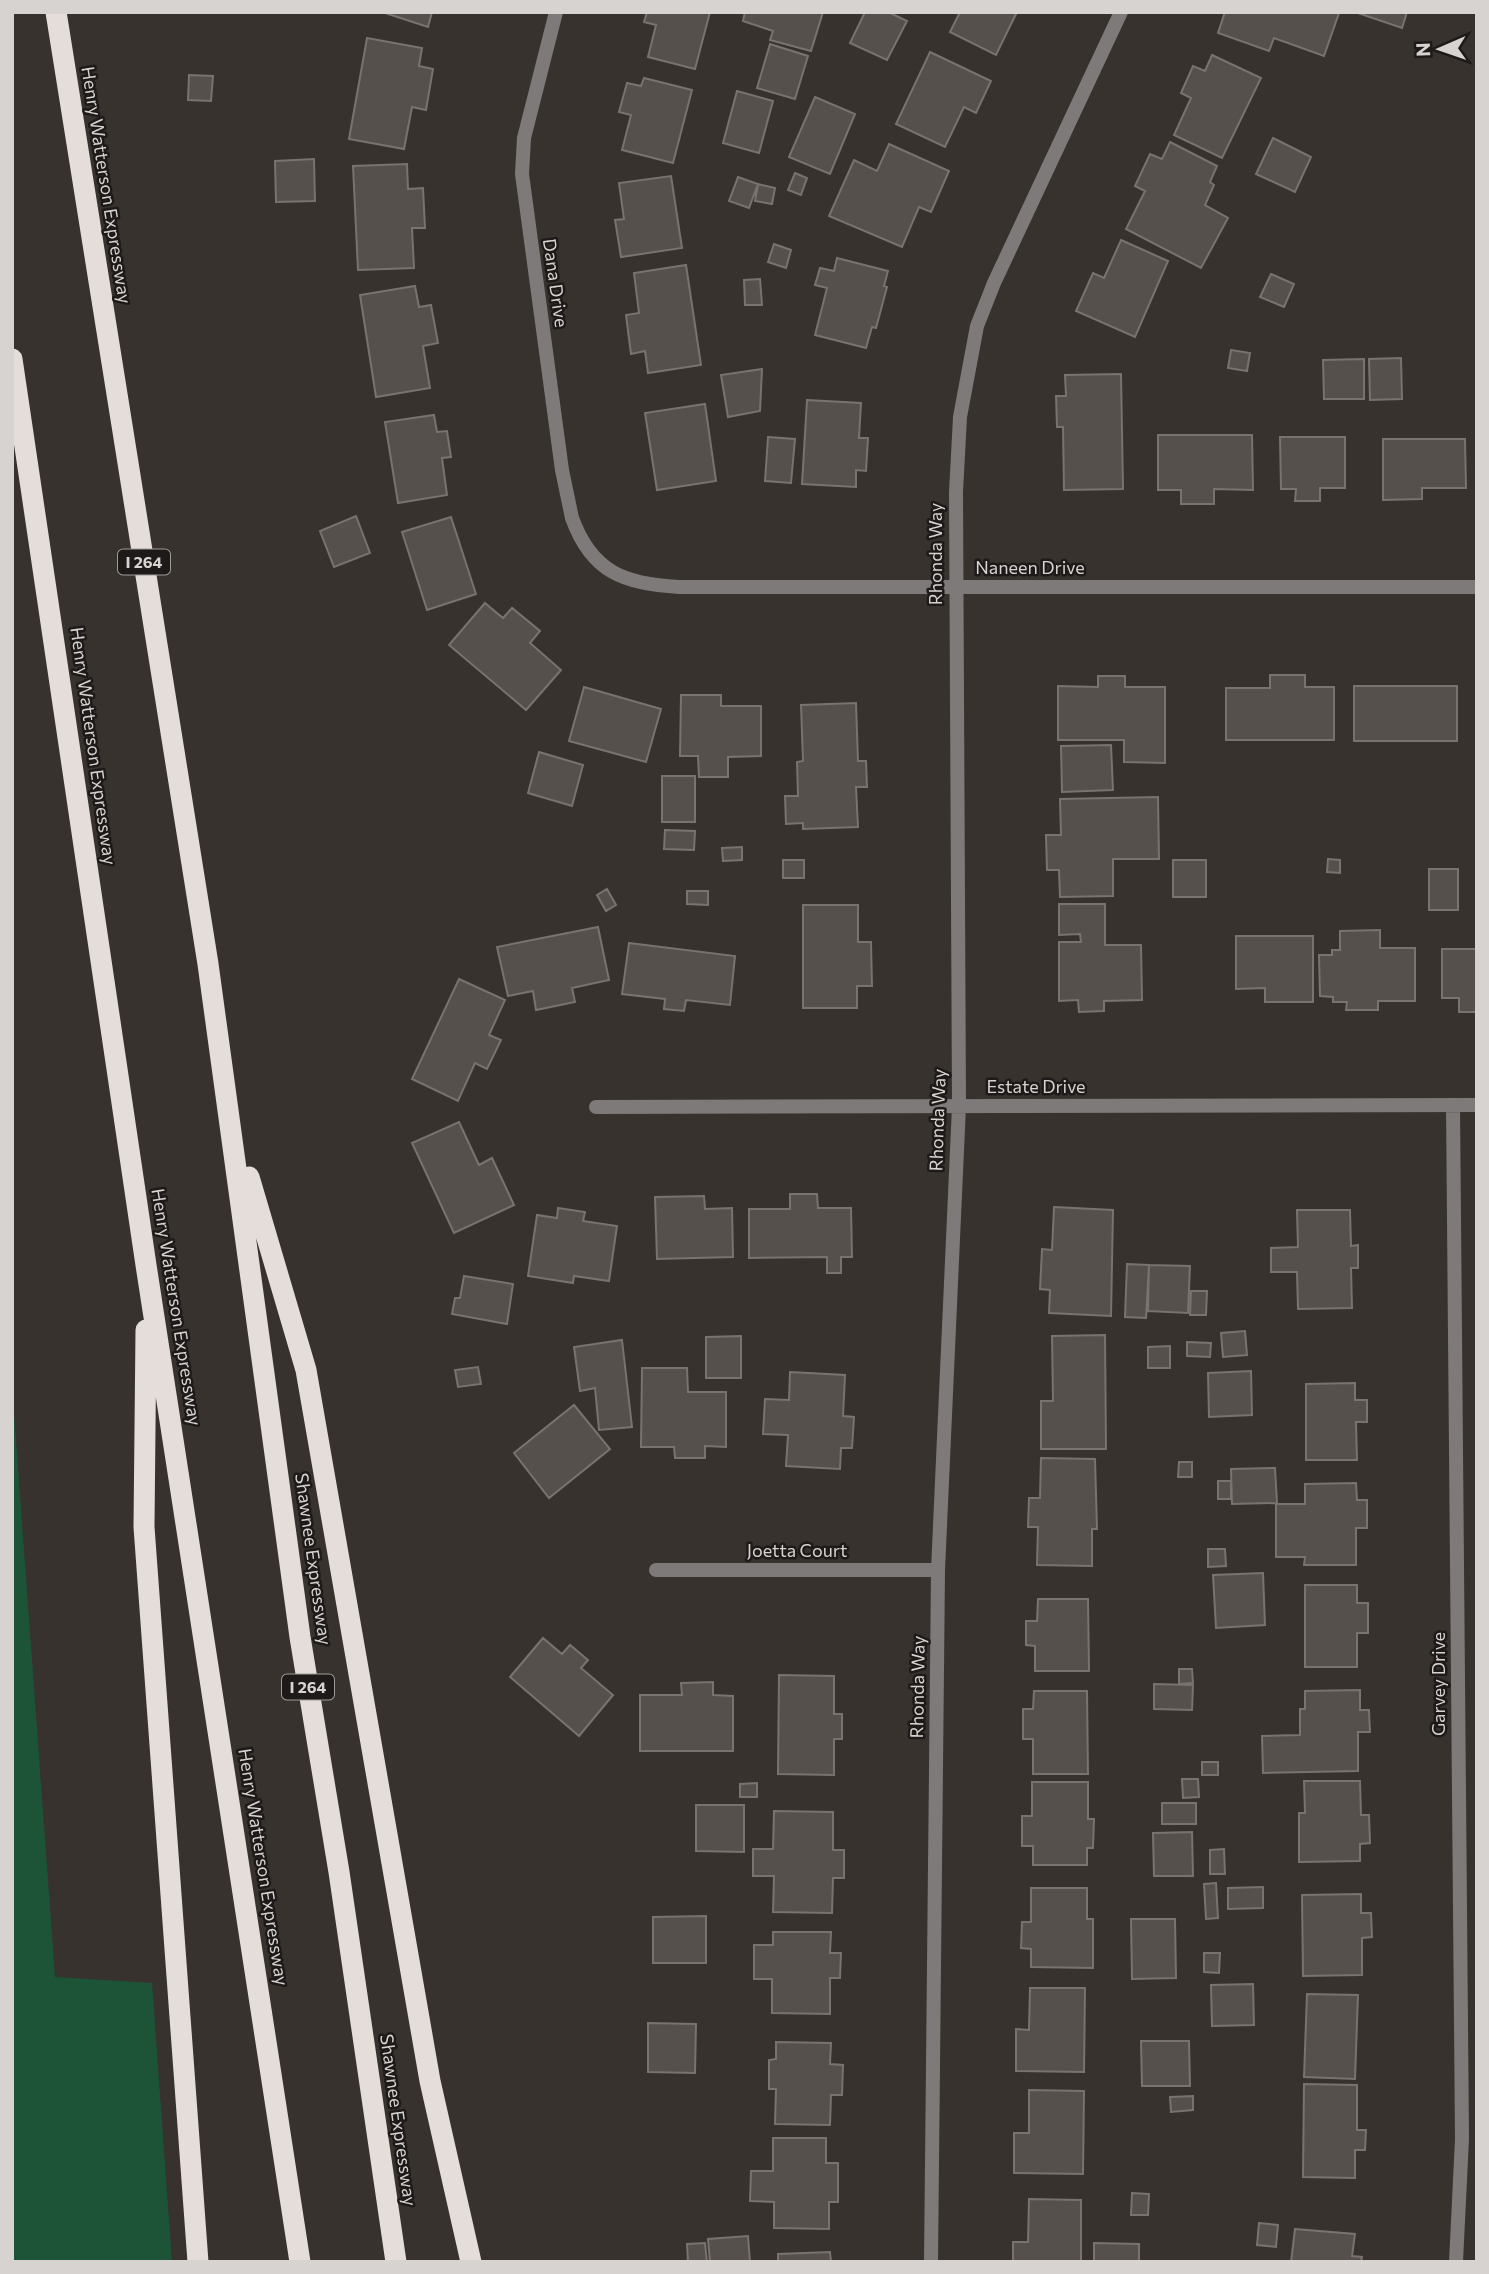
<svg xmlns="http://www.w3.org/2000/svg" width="1489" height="2274" font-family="Commissioner,sans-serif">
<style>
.green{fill:#1d5437}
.building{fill:#56504d;stroke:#79726f;stroke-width:2}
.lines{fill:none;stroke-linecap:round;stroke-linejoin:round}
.minor{stroke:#7d7a79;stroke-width:14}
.motorway{stroke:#e5ddd9;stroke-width:21}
.labels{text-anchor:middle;stroke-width:5;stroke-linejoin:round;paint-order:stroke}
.shield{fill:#1d1a19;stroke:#9e9c99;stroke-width:2}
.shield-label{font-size:16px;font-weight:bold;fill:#d6d3d0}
.street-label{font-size:18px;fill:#d6d3d0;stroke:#1d1a19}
</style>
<rect width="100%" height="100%" fill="#37322e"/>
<!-- green -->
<path class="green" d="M12,1385L55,1977L152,1983L172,2262H12Z"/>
<!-- building -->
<path class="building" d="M382,12H432L428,27Z
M647,12H710L695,69L648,57L656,25L644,22Z
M745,12H823L811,51L770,40L773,31L743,21Z
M865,12H888L907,21L887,60L850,43Z
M960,12H1017L996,55L950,32Z
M1225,12H1338L1339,13L1324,56L1274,38L1269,51L1218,33Z
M1355,12H1407L1402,28Z
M367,38L422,48L419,66L433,69L426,110L412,107L404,149L349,139Z
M770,44L808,56L795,99L757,88Z
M930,52L991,81L976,113L964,107L945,147L896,124Z
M1212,55L1261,78L1222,158L1174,135L1191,98L1181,93L1193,66L1205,71Z
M189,75L213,76L211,101L188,100Z
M644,78L692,90L673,163L622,150L631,115L619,112L627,83L641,86Z
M737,91L773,101L759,153L723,143Z
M815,97L855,114L830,174L789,157Z
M1273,138L1311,157L1295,192L1256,174Z
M1170,142L1217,166L1210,182L1214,185L1205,205L1228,218L1201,268L1126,229L1145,191L1135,186L1150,154L1162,159Z
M889,144L949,171L931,212L919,207L902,247L829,216L854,160L877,171Z
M314,159L315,201L276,202L275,161Z
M407,164L408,189L423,188L425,228H412L414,268L358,270L353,166Z
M795,173L807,178L801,195L788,190Z
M671,176L682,248L621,257L615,220L624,219L619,183Z
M738,177L758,184L749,208L729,201Z
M758,184L775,188L772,204L755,201Z
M1121,240L1168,261L1135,337L1076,311L1093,273L1104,278Z
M774,244L791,250L786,268L768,262Z
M837,258L888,271L884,286L887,287L876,328L872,327L866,348L815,335L827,288L815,285L820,268L834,271Z
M686,265L701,365L648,373L645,351L631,354L626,315L639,313L634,273Z
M1271,274L1294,284L1284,307L1260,297Z
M760,279L762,305H745L744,280Z
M415,286L419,307L431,305L438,343L423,346L430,388L376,397L360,295Z
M1231,350L1250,353L1247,371L1228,368Z
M1401,358L1402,399L1370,400L1369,359Z
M1364,359V399H1324L1323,360Z
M762,369L760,411L728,417L721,375Z
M1121,374L1123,489L1064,490L1063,427H1057L1056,396H1066L1065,375Z
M807,400L861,403L859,438H868L866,471L856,470V487L802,484Z
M705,404L716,481L657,490L645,413Z
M434,415L437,432L447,431L451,457L442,458L447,495L398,503L385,422Z
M1158,435H1252L1253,490L1214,489V504H1181V490H1158Z
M768,437L795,439L791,483L765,481Z
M1280,437H1345V488H1320V501H1295L1296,489H1281Z
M1383,439H1465L1466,488H1422V499L1383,500Z
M356,516L370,553L334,567L320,531Z
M451,517L476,594L427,610L402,532Z
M485,603L503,618L512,608L540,631L530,643L561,670L526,710L449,645Z
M1270,675H1305V687H1334V740H1226V688H1270Z
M1098,676H1125V687H1165V763L1124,762V740H1058V686L1098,687Z
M1354,686H1457V741H1354Z
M584,687L661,709L646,762L569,741Z
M681,695H721V706H761V756L728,757V777H699L698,756H680Z
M856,703L858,761H866L867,787H856L858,827L803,829V823L786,824L785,796H798L797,762L803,761L801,705Z
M1111,745L1113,790L1062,792L1061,746Z
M539,752L583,765L572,806L528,793Z
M662,776H695V822H662Z
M1158,797L1159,859H1113V896L1060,897L1059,870H1047L1046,835H1061L1060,799Z
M665,830L695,831L694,850L664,849Z
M742,847V860L723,861L722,848Z
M1328,859L1340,860V873L1327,872Z
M783,860H804V878H783Z
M1173,860H1206V897H1173Z
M1429,869H1458V910H1429Z
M607,889L616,905L606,911L597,895Z
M687,891H708V905L687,904Z
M1059,904H1105V945H1141L1142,1000L1104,1001V1011L1079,1012L1078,1000L1059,1001V942H1081L1080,934L1059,935Z
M803,905H858V942H871L872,986H857V1008H803Z
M598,927L609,980L572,988L575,1002L536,1010L533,991L508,996L497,947Z
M1380,930V948H1415V1001H1378V1010H1346L1347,1002H1333V997L1320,996L1319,955H1332V950H1340V931Z
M1236,936H1313V1002H1265V988L1236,989Z
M629,943L735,956L730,1005L686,1000L684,1011L664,1009L665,999L622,994Z
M1442,949H1477V1012H1459V998H1442Z
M459,979L505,1000L489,1035L501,1040L487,1069L475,1063L458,1101L412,1079Z
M459,1122L479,1165L492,1158L514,1205L454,1233L412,1143Z
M790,1194H817L818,1208H851L852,1257H841V1273H827V1257L749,1258V1209H790Z
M704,1196L705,1209L732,1208L733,1257L657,1259L655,1197Z
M1054,1207L1113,1210L1111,1316L1049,1313L1050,1290L1040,1289L1042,1249L1052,1250Z
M558,1208L585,1212L583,1221L617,1226L609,1281L574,1276L573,1283L528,1276L537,1215L557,1218Z
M1297,1210H1350L1351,1246L1358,1245V1268H1351L1352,1308L1298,1309L1297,1272H1271V1248L1298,1247Z
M1127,1264L1149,1265L1146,1318L1125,1317Z
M1149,1265L1190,1266L1188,1313L1148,1311Z
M464,1276L513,1284L507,1324L452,1314L455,1298H460Z
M1191,1291H1207L1206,1315H1190Z
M1245,1331L1247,1355L1223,1357L1221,1333Z
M1105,1335L1106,1449H1041V1401H1053L1052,1336Z
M741,1336V1378H706V1337Z
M622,1340L632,1427L599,1430L595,1388L580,1391L574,1347Z
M1187,1342L1211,1343L1210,1357L1187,1356Z
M1170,1346V1368H1148V1347Z
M478,1367L481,1384L458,1387L455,1370Z
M642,1368H687L688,1392H726V1447L705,1446V1458H675L674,1447H641Z
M1251,1371L1252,1415L1209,1417L1208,1373Z
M790,1372L845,1375L843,1416L854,1417L852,1448H841L840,1469L786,1466L788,1435L763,1434L765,1399L789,1400Z
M1355,1383V1400H1367V1422H1356L1357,1460H1306V1384Z
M574,1405L610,1449L549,1498L514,1453Z
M1041,1458L1095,1459L1097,1529H1092V1566L1037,1565L1038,1527H1028L1029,1498H1040Z
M1179,1462H1192V1477H1178Z
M1275,1468L1277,1503L1232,1504L1231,1469Z
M1218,1481H1231V1499H1218Z
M1356,1483L1357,1500H1367V1528H1356V1565H1304L1305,1557H1276V1504H1305V1484Z
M1208,1549H1225L1226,1566L1208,1567Z
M1263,1573L1265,1625L1216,1628L1213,1575Z
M1305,1585H1357V1603H1368V1633H1357V1667H1305Z
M1038,1599H1088L1089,1671H1035V1646L1026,1645V1621H1037Z
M543,1638L562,1654L570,1645L588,1660L581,1668L613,1695L579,1736L510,1677Z
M1179,1669H1192L1193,1683L1179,1684Z
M779,1675L834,1676V1714H842V1739H834V1775L778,1774Z
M713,1682V1695L733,1696V1751H640V1695H682L681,1683Z
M1154,1684L1193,1685L1192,1710L1154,1709Z
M1360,1690V1710H1369L1370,1732H1358V1771L1263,1773L1262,1736L1300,1735V1709H1305V1691Z
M1034,1691H1087L1088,1774H1033V1739H1023V1709H1033Z
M1202,1762H1218V1775H1202Z
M1182,1779H1198L1199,1797L1183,1798Z
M1304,1781H1360L1361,1815H1369L1370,1843L1360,1844V1861L1299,1862V1813H1305Z
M1032,1782H1088V1819H1094L1093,1848H1087V1865H1033V1846H1022V1816H1032Z
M757,1783V1797H740V1784Z
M1162,1803H1196V1824H1162Z
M696,1805H744V1852L696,1851Z
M774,1811L833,1812V1850H844V1878H833L832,1913L773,1912L774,1876H753V1849H773Z
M1192,1832L1193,1876H1154L1153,1833Z
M1224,1849L1225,1874H1210V1850Z
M1216,1883L1218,1918L1206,1919L1204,1884Z
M1263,1887V1908L1228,1909V1888Z
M1031,1888H1087V1919H1093V1968L1031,1967V1949L1021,1948L1022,1922H1031Z
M1361,1894V1913H1371L1372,1937L1362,1938V1975L1303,1976L1302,1895Z
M706,1916V1963H653V1917Z
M1131,1919H1175L1176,1978L1132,1979Z
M773,1932H831L830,1953H841L840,1978H830V2014L772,2013V1979H754V1945H773Z
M1204,1953H1220L1219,1973L1204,1972Z
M1253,1984L1254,2025L1212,2026L1211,1985Z
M1030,1988H1085L1084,2072L1016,2071V2029L1029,2030Z
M1307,1994L1358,1995L1355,2079L1304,2077Z
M648,2023L696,2024L695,2073L648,2072Z
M1141,2041H1189L1190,2086H1142Z
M776,2042L831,2043L830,2064L843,2065L842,2095H831L830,2125L775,2124L776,2089H769V2060L776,2059Z
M1304,2084L1357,2085V2130H1366L1365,2150H1355V2178L1303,2177Z
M1029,2090L1084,2091L1083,2174L1014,2173V2133H1029Z
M1193,2096V2110L1171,2112L1170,2097Z
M773,2138H826V2163H838V2202H829V2229L774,2228V2202L750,2201L751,2171H773Z
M1132,2193L1149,2194L1148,2215H1131Z
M1029,2199L1081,2200V2262H1013V2242H1028Z
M1259,2223L1278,2225L1276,2247L1257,2245Z
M1295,2229L1355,2234L1352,2256L1362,2257L1361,2262H1291Z
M748,2236L750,2262H710L708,2239Z
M705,2243L707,2262H688L687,2244Z
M1094,2243L1139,2244V2262H1094Z
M830,2252L831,2262H778V2254Z"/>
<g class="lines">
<!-- minor -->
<path class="minor" d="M556,12L524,138L522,174L562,470L572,518C592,573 625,584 679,587H1477
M1453,1105L1462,2139L1456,2262
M596,1107L1477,1105
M656,1570H938
M931,2262L938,1570L959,1106L956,492L960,417L977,326L994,283L1121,12"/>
<!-- motorway -->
<path class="motorway" d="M56,12L208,964L300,1637L339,1872L396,2262
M12,359L146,1265L300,2262
M249,1177L306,1370L430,2081L471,2262
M146,1330L144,1527L198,2262"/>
</g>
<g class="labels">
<!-- shield labels -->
<g class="shield">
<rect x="118" y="549.5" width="52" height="25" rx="5"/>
<rect x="282" y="1674.5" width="52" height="25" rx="5"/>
</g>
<g class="shield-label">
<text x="144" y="568">I 264</text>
<text x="308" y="1693">I 264</text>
</g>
<!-- street labels -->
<g class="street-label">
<text transform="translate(106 185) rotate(81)" y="6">Henry Watterson Expressway</text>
<text transform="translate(555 283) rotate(82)" y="6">Dana Drive</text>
<text transform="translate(936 554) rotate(-90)" y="6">Rhonda Way</text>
<text x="1030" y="574">Naneen Drive</text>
<text transform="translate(93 746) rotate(82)" y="6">Henry Watterson Expressway</text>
<text x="1036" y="1093">Estate Drive</text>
<text transform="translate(938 1120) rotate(-88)" y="6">Rhonda Way</text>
<text transform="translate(176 1307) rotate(81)" y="6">Henry Watterson Expressway</text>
<text x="797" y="1557">Joetta Court</text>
<text transform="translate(313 1559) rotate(82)" y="6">Shawnee Expressway</text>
<text transform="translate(1439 1684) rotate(-90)" y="6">Garvey Drive</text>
<text transform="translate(918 1687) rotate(-89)" y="6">Rhonda Way</text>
<text transform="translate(263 1867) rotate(81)" y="6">Henry Watterson Expressway</text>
<text transform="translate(398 2120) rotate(82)" y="6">Shawnee Expressway</text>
</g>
</g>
<!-- border -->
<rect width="1489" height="2274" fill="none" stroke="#d6d3d0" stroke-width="28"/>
<!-- north arrow -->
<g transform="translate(1440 49) rotate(268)" stroke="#1d1a19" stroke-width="5" paint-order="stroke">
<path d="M0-5L12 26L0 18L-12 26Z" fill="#d6d3d0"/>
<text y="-10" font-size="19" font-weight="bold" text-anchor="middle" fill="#d6d3d0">N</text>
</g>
</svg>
